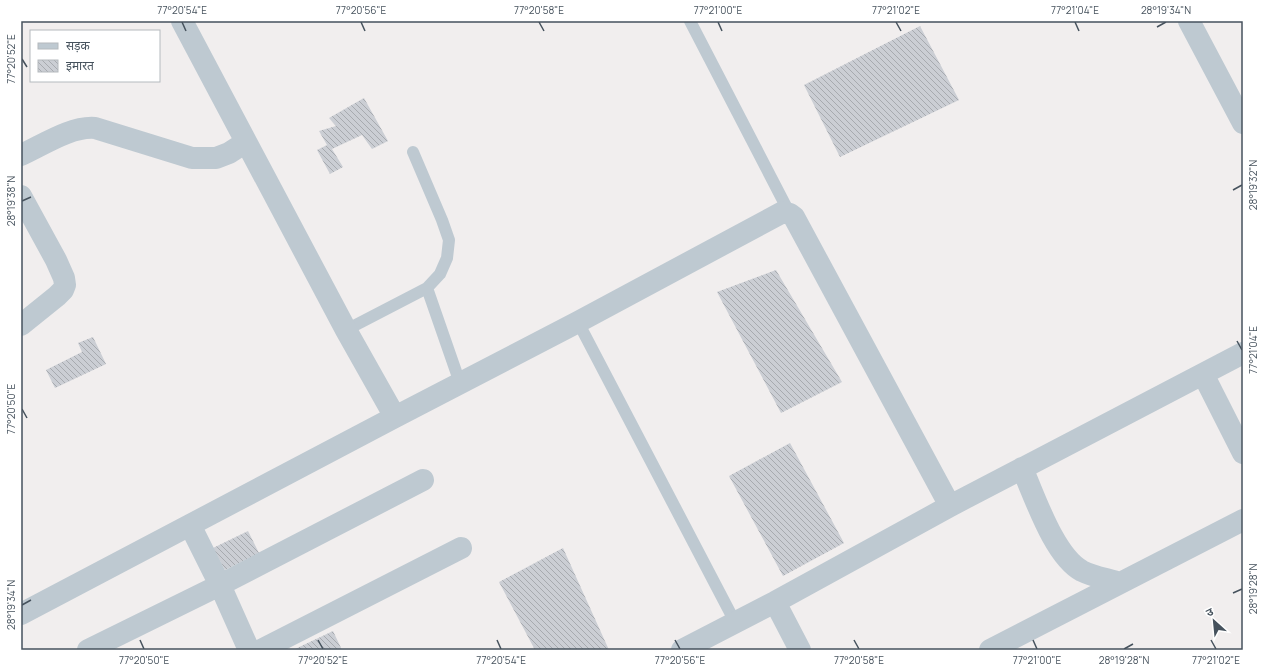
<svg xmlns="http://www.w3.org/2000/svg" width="1264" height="671" font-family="Manrope,'Noto Sans Devanagari',sans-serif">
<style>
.building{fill:url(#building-back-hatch)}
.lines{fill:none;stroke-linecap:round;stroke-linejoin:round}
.lane{stroke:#bec9d1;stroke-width:12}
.street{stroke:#bec9d1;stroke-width:22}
.ticks{fill:none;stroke:#46525d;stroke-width:1.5}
.neatline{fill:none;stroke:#46525d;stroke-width:1.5}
.ticks-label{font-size:10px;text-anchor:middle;fill:#46525d}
</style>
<defs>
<pattern id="building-back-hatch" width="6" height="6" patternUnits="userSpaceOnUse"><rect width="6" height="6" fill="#cbced4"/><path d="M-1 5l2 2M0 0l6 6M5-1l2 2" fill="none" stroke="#a7aaaf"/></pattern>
</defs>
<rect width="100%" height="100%" fill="#f1eeee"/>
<!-- building -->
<path class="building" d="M920,26L959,100L840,157L804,85Z
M364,98L388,141L372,149L362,135L332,149L343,167L330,174L317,150L327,145L319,131L336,126L329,118Z
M776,270L842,382L781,413L717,292Z
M93,337L106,364L55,388L46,370L82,352L78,343Z
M790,443L844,543L783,576L729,476Z
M248,531L259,553L225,570L213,548Z
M563,548L609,650H535L499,582Z
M333,631L342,650H293Z"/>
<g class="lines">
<!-- lane -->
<path class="lane" d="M690,21L790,214
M427,288L460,383
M578,322L735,622
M346,330L427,288L440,274L447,258L449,240L442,220L413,152"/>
<!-- street -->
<path class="street" d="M182,21L346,330L395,417
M1189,21L1243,123
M21,155C43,145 71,126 95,128L192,158H216L229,153L246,142
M21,196L56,260L64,278L65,285L63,290L57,296L21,325
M1203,374L1243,453
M1022,468C1035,497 1054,556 1082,571C1094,577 1108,579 1120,583
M190,525L220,585L249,650
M775,602L800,650
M21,614L395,417L578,322L783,212L790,214L794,217L950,506
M88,650L220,585L423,480
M261,650L461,548
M682,650L775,602L950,506L1243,353
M990,650L1243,520"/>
</g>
<!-- ticks -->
<path class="ticks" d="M182,22L186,31M361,22L365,31M539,22L544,31M718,22L722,31M896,22L901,31M1075,22L1079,31M1157,27L1166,22M22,59L27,67M1233,190L1242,185M22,201L31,197M1237,341L1242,350M22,409L27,418M1233,593L1242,589M22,605L31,600M140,640L144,649M318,640L323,649M497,640L501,649M675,640L680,649M854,640L859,649M1033,640L1037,649M1211,640L1216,649M1124,649L1133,644"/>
<!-- border -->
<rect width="1264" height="671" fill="none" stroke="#ffffff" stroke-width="44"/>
<!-- legend -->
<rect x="30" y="30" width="130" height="52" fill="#ffffff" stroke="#b5babe"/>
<rect x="38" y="43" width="20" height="6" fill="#bec9d1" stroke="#b5babe"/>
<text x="66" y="50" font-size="12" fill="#46525d">सड़क</text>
<rect x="38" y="60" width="20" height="12" fill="url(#building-back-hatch)" stroke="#b5babe"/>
<text x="66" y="70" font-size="12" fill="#46525d">इमारत</text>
<!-- north arrow -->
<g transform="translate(1214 621) rotate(333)" stroke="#ffffff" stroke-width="3" paint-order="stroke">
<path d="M0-3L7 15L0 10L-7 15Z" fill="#46525d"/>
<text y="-6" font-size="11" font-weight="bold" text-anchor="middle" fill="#46525d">उ</text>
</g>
<rect x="22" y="22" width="1220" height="627" class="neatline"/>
<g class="ticks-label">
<text x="182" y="14">77°20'54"E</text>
<text x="361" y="14">77°20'56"E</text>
<text x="539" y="14">77°20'58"E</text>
<text x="718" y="14">77°21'00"E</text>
<text x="896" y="14">77°21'02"E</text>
<text x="1075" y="14">77°21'04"E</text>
<text x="1166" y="14">28°19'34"N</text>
<text transform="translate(11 59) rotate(-90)" y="4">77°20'52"E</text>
<text transform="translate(1253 185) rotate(-90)" y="4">28°19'32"N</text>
<text transform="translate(11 201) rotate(-90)" y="4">28°19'38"N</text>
<text transform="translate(1253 350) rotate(-90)" y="4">77°21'04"E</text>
<text transform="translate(11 409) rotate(-90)" y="4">77°20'50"E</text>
<text transform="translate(1253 589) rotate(-90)" y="4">28°19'28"N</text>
<text transform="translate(11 605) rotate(-90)" y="4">28°19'34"N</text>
<text x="144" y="664">77°20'50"E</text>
<text x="323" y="664">77°20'52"E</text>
<text x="501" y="664">77°20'54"E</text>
<text x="680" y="664">77°20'56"E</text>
<text x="859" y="664">77°20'58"E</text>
<text x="1037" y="664">77°21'00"E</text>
<text x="1124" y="664">28°19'28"N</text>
<text x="1216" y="664">77°21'02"E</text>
</g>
</svg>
